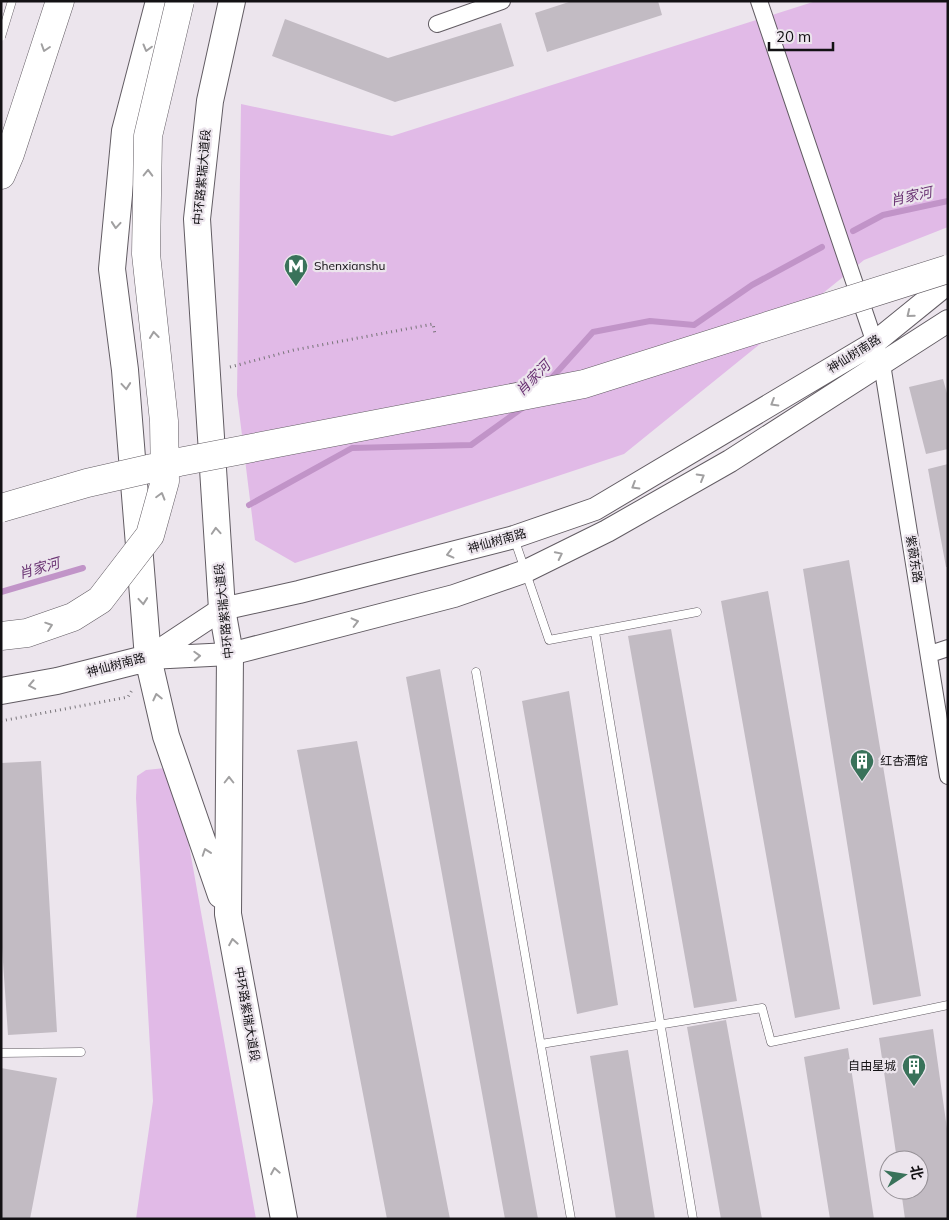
<svg xmlns="http://www.w3.org/2000/svg" width="949" height="1220" font-family="Mulish,'Noto Sans SC',sans-serif">
<style>
.green{fill:#e1bae7}
.lines{fill:none;stroke-linecap:round;stroke-linejoin:round}
.stream{stroke:#c194c8;stroke-width:6}
.building{fill:#c2bbc3}
.service-casing{stroke:#625c63;stroke-width:9}
.minor-casing{stroke:#625c63;stroke-width:18}
.secondary-casing{stroke:#625c63;stroke-width:24}
.primary-casing{stroke:#625c63;stroke-width:28}
.trunk-casing{stroke:#625c63;stroke-width:29}
.path{stroke:#787479;stroke-width:3;stroke-dasharray:1 4;stroke-linecap:butt}
.service{stroke:#fff;stroke-width:8}
.minor{stroke:#fff;stroke-width:16}
.secondary{stroke:#fff;stroke-width:22}
.primary{stroke:#fff;stroke-width:26}
.trunk{stroke:#fff;stroke-width:28}
.service-bridge-casing{stroke:#625c63;stroke-width:9;stroke-linecap:butt}
.trunk-bridge-casing{stroke:#625c63;stroke-width:29;stroke-linecap:butt}
.service-bridge{stroke:#fff;stroke-width:8}
.trunk-bridge{stroke:#fff;stroke-width:28}
.oneway{stroke:#a1a0a1}
.labels{text-anchor:middle;stroke-width:4.5;stroke-linejoin:round;paint-order:stroke}
.street-label{font-size:12px;fill:#131114;stroke:#ece5ed}
.poi-label{font-size:12px;fill:#131114;stroke:#ece5ed;text-anchor:start}
.water-label{font-size:14px;font-style:italic;fill:#6a3373;stroke:#ece5ed}
</style>
<rect width="100%" height="100%" fill="#ece5ed"/>
<!-- green -->
<path class="green" d="M816,1H948V227L864,260L624,454L295,563L255,540L237,395L241,104L392,136Z
M175,767L256,1219H136L153,1101L136,798L137,776L146,770Z"/>
<g class="lines">
<!-- stream -->
<path class="stream" d="M853,231L883,215L948,201
M549,381L593,332L650,321L694,325L752,285L822,247
M249,505L352,448L471,445L525,406
M1,592L83,568"/>
</g>
<!-- building -->
<path class="building" d="M572,1H658L662,15L547,52L535,13Z
M285,19L388,58L501,23L514,66L395,102L272,56Z
M943,379L948,397V449L926,454L909,387Z
M948,464V567H946L928,469Z
M849,560L921,996L873,1005L803,569Z
M768,591L840,1009L795,1018L721,601Z
M671,629L737,1001L694,1008L628,636Z
M440,669L538,1219H505L406,677Z
M569,691L618,1005L577,1014L522,701Z
M357,741L450,1219H387L297,750Z
M41,761L57,1032L8,1035L1,933V763Z
M726,1020L762,1219H721L687,1027Z
M933,1029L948,1136V1219H905L901,1190H919V1160H897L879,1038Z
M848,1048L874,1219H830L804,1057Z
M628,1050L655,1219H616L590,1056Z
M1,1068L57,1078L30,1219H1Z"/>
<g class="lines">
<!-- service casing -->
<g class="service-casing">
<path id="service" d="M514,538L549,640L697,612
M595,632L693,1219
M476,672L571,1219
M541,1044L762,1008L771,1042L948,1005
M1,1053L81,1052"/>
</g>
<!-- minor casing -->
<g class="minor-casing">
<path id="minor" d="M759,1L882,364L948,776
M437,24L502,1
M930,654L948,648"/>
</g>
<!-- secondary casing -->
<g class="secondary-casing">
<path id="secondary" d="M148,658L222,609L299,592L514,537L595,509L874,343L948,283
M149,658L230,654L454,596L526,571L607,531L730,461L948,321"/>
</g>
<!-- primary casing -->
<g class="primary-casing">
<path id="primary" d="M159,1L125,131L112,269L125,370L148,658L166,736L221,895
M232,1L210,101L197,219L222,609L230,654L228,914L284,1219
M1,691L57,681L148,658"/>
</g>
<!-- trunk casing -->
<g class="trunk-casing">
<path id="trunk" d="M1,175L10,154L60,1"/>
</g>
<!-- path -->
<path class="path" d="M230,367L294,350L433,324L435,334
M1,721L128,697L132,690"/>
<!-- service -->
<use href="#service" class="service"/>
<!-- minor -->
<use href="#minor" class="minor"/>
<!-- secondary -->
<use href="#secondary" class="secondary"/>
<!-- primary -->
<use href="#primary" class="primary"/>
<!-- trunk -->
<use href="#trunk" class="trunk"/>
<!-- service-bridge casing -->
<g class="service-bridge-casing">
<path id="service-bridge" d="M1,37L12,1"/>
</g>
<!-- trunk-bridge casing -->
<g class="trunk-bridge-casing">
<path id="trunk-bridge" d="M1,508L87,483L179,462L584,384L948,269
M1,636L27,633L73,617L100,600L150,535L165,481L164,421L146,254L148,136L180,1"/>
</g>
<!-- service-bridge -->
<use href="#service-bridge" class="service-bridge"/>
<!-- trunk-bridge -->
<use href="#trunk-bridge" class="trunk-bridge"/>
</g>
<!-- one-way arrows -->
<defs><path id="oneway-chevron" d="M-2-3.5L2.5 0L-2 3.5" fill="none" stroke-width="1.6" stroke-linecap="round" stroke-linejoin="round" transform="scale(1.25)"/></defs>
<g class="oneway">
<use href="#oneway-chevron" transform="translate(45 48) rotate(108)"/>
<use href="#oneway-chevron" transform="translate(147 48) rotate(105)"/>
<use href="#oneway-chevron" transform="translate(148 173) rotate(-89)"/>
<use href="#oneway-chevron" transform="translate(116 225) rotate(95)"/>
<use href="#oneway-chevron" transform="translate(910 314) rotate(141)"/>
<use href="#oneway-chevron" transform="translate(154 335) rotate(-96)"/>
<use href="#oneway-chevron" transform="translate(126 386) rotate(85)"/>
<use href="#oneway-chevron" transform="translate(774 403) rotate(149)"/>
<use href="#oneway-chevron" transform="translate(701 477) rotate(-30)"/>
<use href="#oneway-chevron" transform="translate(635 486) rotate(149)"/>
<use href="#oneway-chevron" transform="translate(161 496) rotate(-74)"/>
<use href="#oneway-chevron" transform="translate(216 531) rotate(-94)"/>
<use href="#oneway-chevron" transform="translate(450 554) rotate(166)"/>
<use href="#oneway-chevron" transform="translate(559 555) rotate(-26)"/>
<use href="#oneway-chevron" transform="translate(143 601) rotate(85)"/>
<use href="#oneway-chevron" transform="translate(355 622) rotate(-14)"/>
<use href="#oneway-chevron" transform="translate(49 626) rotate(-19)"/>
<use href="#oneway-chevron" transform="translate(197 656) rotate(-3)"/>
<use href="#oneway-chevron" transform="translate(32 685) rotate(169)"/>
<use href="#oneway-chevron" transform="translate(157 697) rotate(-103)"/>
<use href="#oneway-chevron" transform="translate(229 780) rotate(-90)"/>
<use href="#oneway-chevron" transform="translate(206 852) rotate(-109)"/>
<use href="#oneway-chevron" transform="translate(233 942) rotate(-100)"/>
<use href="#oneway-chevron" transform="translate(275 1171) rotate(-100)"/>
</g>
<!-- icons -->
<defs>
<g id="metro-pin" transform="scale(1.25)"><path d="M0 17L-7.5 6A9.5 9.5 0 1 1 7.5 6Z" fill="#39725a" stroke="#ece5ed"/><path d="M-5.5 5V-5H-3L0 0L3-5H5.5V5H3V-.5L0 4L-3-.5V5Z" fill="#fff"/></g>
<g id="building-pin" transform="scale(1.25)"><path d="M0 17L-7.5 6A9.5 9.5 0 1 1 7.5 6Z" fill="#39725a" stroke="#ece5ed"/><path d="M-4-6H4V6H1V3H-1V6H-4ZM-2.5-4.3h1.7v1.8h-1.7ZM.8-4.3h1.7v1.8H.8ZM-2.5-1h1.7V.8h-1.7ZM.8-1h1.7V.8H.8Z" fill="#fff"/></g>
</defs>
<g fill-rule="evenodd">
<use href="#metro-pin" x="296" y="266"/>
<use href="#building-pin" x="862" y="761"/>
<use href="#building-pin" x="914" y="1066"/>
</g>
<g class="labels">
<!-- street labels -->
<g class="street-label">
<text transform="translate(202 177) rotate(-85)" y="4">中环路紫瑞大道段</text>
<text transform="translate(854 354) rotate(-32)" y="4">神仙树南路</text>
<text transform="translate(497 541) rotate(-16)" y="4">神仙树南路</text>
<text transform="translate(914 559) rotate(81)" y="4">紫薇东路</text>
<text transform="translate(224 611) rotate(-96)" y="4">中环路紫瑞大道段</text>
<text transform="translate(116 665) rotate(-15)" y="4">神仙树南路</text>
<text transform="translate(247 1014) rotate(80)" y="4">中环路紫瑞大道段</text>
</g>
<!-- poi labels -->
<g class="poi-label">
<text x="314" y="270">Shenxianshu</text>
<text x="880" y="765">红杏酒馆</text>
<text x="896" y="1070" text-anchor="end">自由星城</text>
</g>
<!-- water labels -->
<g class="water-label">
<text transform="translate(911 196) rotate(-12)" y="5">肖家河</text>
<text transform="translate(533 378) rotate(-46)" y="5">肖家河</text>
<text transform="translate(39 568) rotate(-16)" y="5">肖家河</text>
</g>
</g>
<!-- border -->
<rect width="949" height="1220" fill="none" stroke="#131114" stroke-width="5"/>
<!-- north arrow -->
<g transform="translate(904 1175) rotate(78)"><circle r="24" fill="#ece5ed" stroke="#959096"/>
<path d="M0-4L9 19L0 12L-9 19Z" fill="#39725a"/>
<text y="-8" font-size="14" font-weight="bold" text-anchor="middle" fill="#131114">北</text>
</g>
<!-- scale -->
<path d="M769 42v8h64v-8" fill="none" stroke="#131114" stroke-width="2.5"/>
<text x="776" y="42" font-size="15" fill="#131114" stroke="#ece5ed" stroke-width="4" paint-order="stroke">20 m</text>
</svg>
